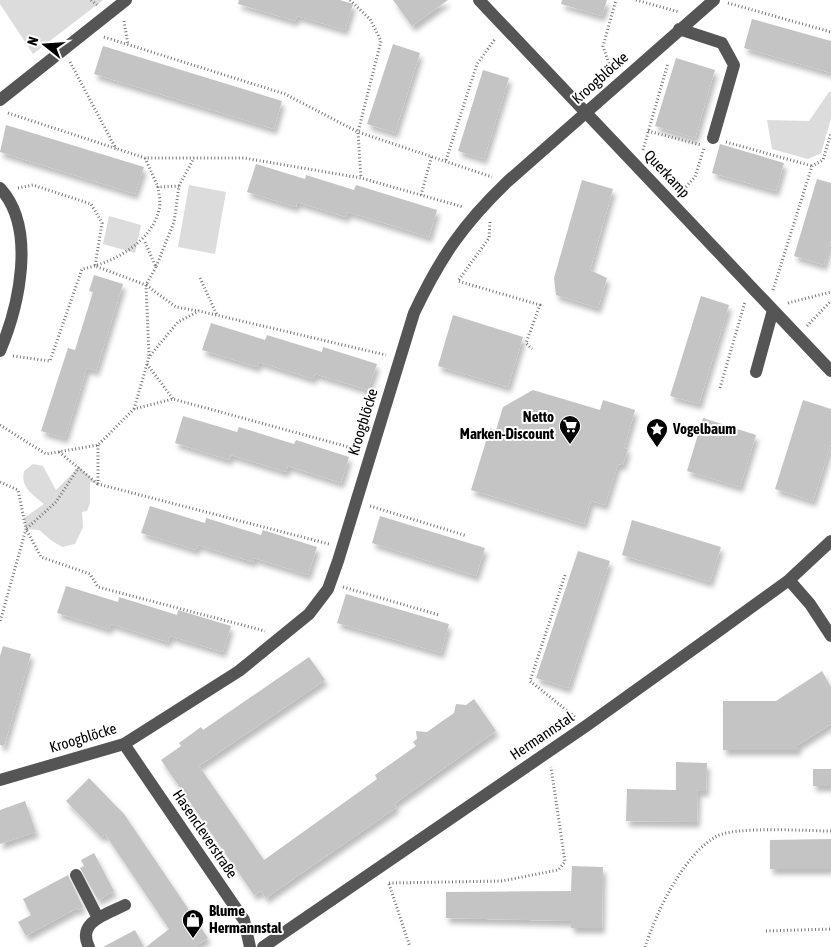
<svg xmlns="http://www.w3.org/2000/svg" width="831" height="947" font-family="'Asap Condensed',sans-serif">
<style>
.green{fill:#dcdcdc}
.building{fill:#c4c4c4;filter:url(#shadow)}
.lines{fill:none;stroke-linecap:round;stroke-linejoin:round}
.path{stroke:#777;stroke-width:3;stroke-dasharray:1 2.5;stroke-linecap:butt}
.minor{stroke:#555;stroke-width:12}
.labels{text-anchor:middle;stroke-width:4;stroke-linejoin:round;paint-order:stroke}
.street-label{font-size:15px;fill:#000;stroke:#fff}
.poi-label{font-size:15px;font-weight:bold;fill:#000;stroke:#fff;text-anchor:start}
</style>
<defs>
<filter id="shadow"><feDropShadow dx="3" dy="5.5" stdDeviation="2.5" flood-color="#0004"/></filter>
</defs>
<rect width="100%" height="100%" fill="#fff"/>
<!-- green -->
<path class="green" d="M0,0H103L33,54L0,4Z
M829,92H831V119L821,153L808,159L772,149L767,120L809,121Z
M189,185L226,192L215,254L178,247Z
M109,216L141,225L135,253L103,244Z
M33,464L43,466L56,490L79,467L98,484L90,482V503L87,511L82,512L83,527L75,544L62,547L52,541L39,530L26,529L24,518L44,504C33,494 20,488 24,471Z"/>
<!-- building -->
<path class="building" d="M239,0H340L353,4L345,30L297,16L295,21L238,4Z
M393,0H448L412,26Z
M562,0H607L602,16L561,4Z
M752,19L831,41V73L744,48Z
M393,44L420,53L395,133L367,124Z
M103,46L282,101L274,129L94,74Z
M676,58L715,70L695,138L655,126Z
M483,70L509,78L484,159L458,151Z
M6,125L144,167L135,194L0,152Z
M720,144L784,163L776,191L712,173Z
M256,164L305,179L306,175L354,190L356,185L437,210L429,237L348,212L346,217L297,202L296,207L247,192Z
M817,179L831,183V240L824,265L794,256Z
M582,180L613,189L590,270L607,278L598,308L556,295L554,278Z
M94,275L123,284L96,371L87,368L65,438L41,431L68,348L75,350L93,292L89,291Z
M701,296L729,305L699,404L670,396Z
M453,315L523,337L508,387L438,366Z
M211,323L265,340L267,335L322,352L323,347L377,364L368,390L315,374L313,379L259,362L257,367L202,350Z
M533,390L600,410L603,400L635,410L624,448L628,449L623,465L618,464L605,505L591,501L584,524L471,490L490,428L496,430L503,407Z
M803,400L831,409V444L813,501L775,489Z
M183,416L237,432L239,427L294,444L296,440L349,457L341,483L288,466L286,472L231,455L229,460L175,443Z
M703,418L756,435L740,487L687,471Z
M150,506L205,523L206,518L261,535L263,530L317,547L308,575L254,558L253,562L198,545L196,550L141,533Z
M380,516L485,548L476,576L372,543Z
M632,520L721,547L710,582L622,555Z
M578,551L610,561L568,688L536,678Z
M66,586L118,602L119,597L177,615L178,610L231,626L223,652L170,636L168,642L111,624L109,629L57,613Z
M346,594L449,624L441,653L337,623Z
M3,646L31,654L4,746L0,745V656Z
M309,657L325,680L199,766L264,860L377,779L375,775L416,746L413,742L417,739L416,731L427,732L441,722L454,713L456,704L466,705L474,699L496,731L394,804L397,807L266,898L261,891L254,895L161,760L181,746L179,743L201,727L203,730Z
M822,671L831,687V724L798,745V750H723V701H776Z
M676,762L707,763L706,791H698L697,822L626,821L627,789L676,790Z
M813,769H831V786H813Z
M89,778L124,814L208,938L194,947H146L169,929L105,834L101,837L66,801Z
M25,801L36,832L0,844V810Z
M831,839V869H770V840Z
M94,853L114,891L98,900L80,868L84,866L81,860Z
M572,866L603,867L602,928H571V921L446,918V892L571,891Z
M68,875L83,907L78,910L77,908L26,936L18,922L31,915L23,899Z
M135,930L144,947H103Z"/>
<g class="lines">
<!-- path -->
<path class="path" d="M91,0L97,5
M350,0L370,19L381,41L358,132L361,178
M636,0L679,12
M728,3L831,32
M124,21L128,45
M104,37L285,94L358,132L492,177
M70,62L116,149
M611,70L603,46L616,0
M8,113L145,158H244L361,178L463,207
M648,131L701,145
M726,142L812,166
M643,150L668,63
M145,158L158,187
M446,160L477,64L495,39
M179,186L194,158
M18,188L33,185L91,204L102,223L95,266L146,285L149,356
M681,192L695,177L704,148
M421,195L432,155
M490,222L489,238L458,281L540,305L526,343L532,349
M156,267L146,285L176,307L198,311
M200,278L217,315
M773,290L812,166L823,160L831,133
M788,303L831,292
M807,326L831,301
M13,356L50,361L82,269C113,263 151,243 159,210C161,204 159,194 158,187L179,186L174,222L156,267L144,240
M147,364L173,399
M720,388L745,302
M134,409L149,357L178,322L199,311L386,355
M0,425L46,454L98,445L134,409L173,399L356,449
M98,445V484L329,544
M59,452L98,484
M79,467L56,502L26,529L41,557L90,574L98,587L265,631
M0,482L18,490L26,529L0,622
M370,506L467,536
M565,575L530,681L575,717
M343,587L439,615
M389,883L502,881L558,870L565,862L551,767
M389,884L410,947
M766,931L831,929
M645,947C657,911 683,855 717,836C735,826 808,831 831,831"/>
<!-- minor -->
<path class="minor" d="M479,0L831,371
M679,29L722,43L734,65L713,138
M0,100L126,0
M0,188C37,228 19,306 0,351
M756,372L773,310
M789,580L810,604L831,636
M124,744L244,920L250,947
M0,780L124,744L239,671L309,614L328,589L338,561L414,313C440,258 463,224 507,182L714,0
M76,875L98,918
M89,947C76,922 107,914 125,905
M263,947L586,726L720,630L789,580L831,541"/>
</g>
<!-- icons -->
<defs>
<g id="supermarket-pin" transform="scale(1.125)"><path d="M0 17L-7.5 6A9.5 9.5 0 1 1 7.5 6Z" fill="#000" stroke="#fff"/><path d="M-6-5.5h2.5l.6 2H6L4.5 2H-2.5L-4.4-4H-6ZM-1.5 3.2a1.3 1.3 0 1 0 .1 0ZM3 3.2a1.3 1.3 0 1 0 .1 0Z" fill="#fff"/></g>
<g id="sight-pin" transform="scale(1.125)"><path d="M0 17L-7.5 6A9.5 9.5 0 1 1 7.5 6Z" fill="#000" stroke="#fff"/><path d="M0-6L1.8-2.2L6-1.7L2.9 1.2L3.7 5.4L0 3.3L-3.7 5.4L-2.9 1.2L-6-1.7L-1.8-2.2Z" fill="#fff"/></g>
<g id="shop-pin" transform="scale(1.125)"><path d="M0 17L-7.5 6A9.5 9.5 0 1 1 7.5 6Z" fill="#000" stroke="#fff"/><path d="M-5-2.5h2.3a2.7 3.5 0 0 1 5.4 0H5L5.5 6h-11ZM-1.5-2.5h3a1.5 2.3 0 0 0-3 0Z" fill="#fff"/></g>
</defs>
<g fill-rule="evenodd">
<use href="#supermarket-pin" x="570" y="426"/>
<use href="#sight-pin" x="657" y="429"/>
<use href="#shop-pin" x="193" y="920"/>
</g>
<g class="labels">
<!-- street labels -->
<g class="street-label">
<text transform="translate(600 78) rotate(-42)" y="5">Kroogblöcke</text>
<text transform="translate(667 174) rotate(47)" y="5">Querkamp</text>
<text transform="translate(363 422) rotate(-73)" y="5">Kroogblöcke</text>
<text transform="translate(542 736) rotate(-34)" y="5">Hermannstal</text>
<text transform="translate(83 738) rotate(-17)" y="5">Kroogblöcke</text>
<text transform="translate(205 834) rotate(56)" y="5">Hasencleverstraße</text>
</g>
<!-- poi labels -->
<g class="poi-label">
<text x="554" y="422" text-anchor="end">Netto<tspan x="554" dy="17">Marken-Discount</tspan></text>
<text x="673" y="434">Vogelbaum</text>
<text x="209" y="916">Blume<tspan x="209" dy="17">Hermannstal</tspan></text>
</g>
</g>
<!-- north arrow -->
<g transform="translate(45 45) rotate(287)" stroke="#ffffff" stroke-width="4" paint-order="stroke">
<path d="M0-4L9 19L0 12L-9 19Z" fill="#000000"/>
<text y="-8" font-size="14" font-weight="bold" text-anchor="middle" fill="#000000">N</text>
</g>
</svg>
